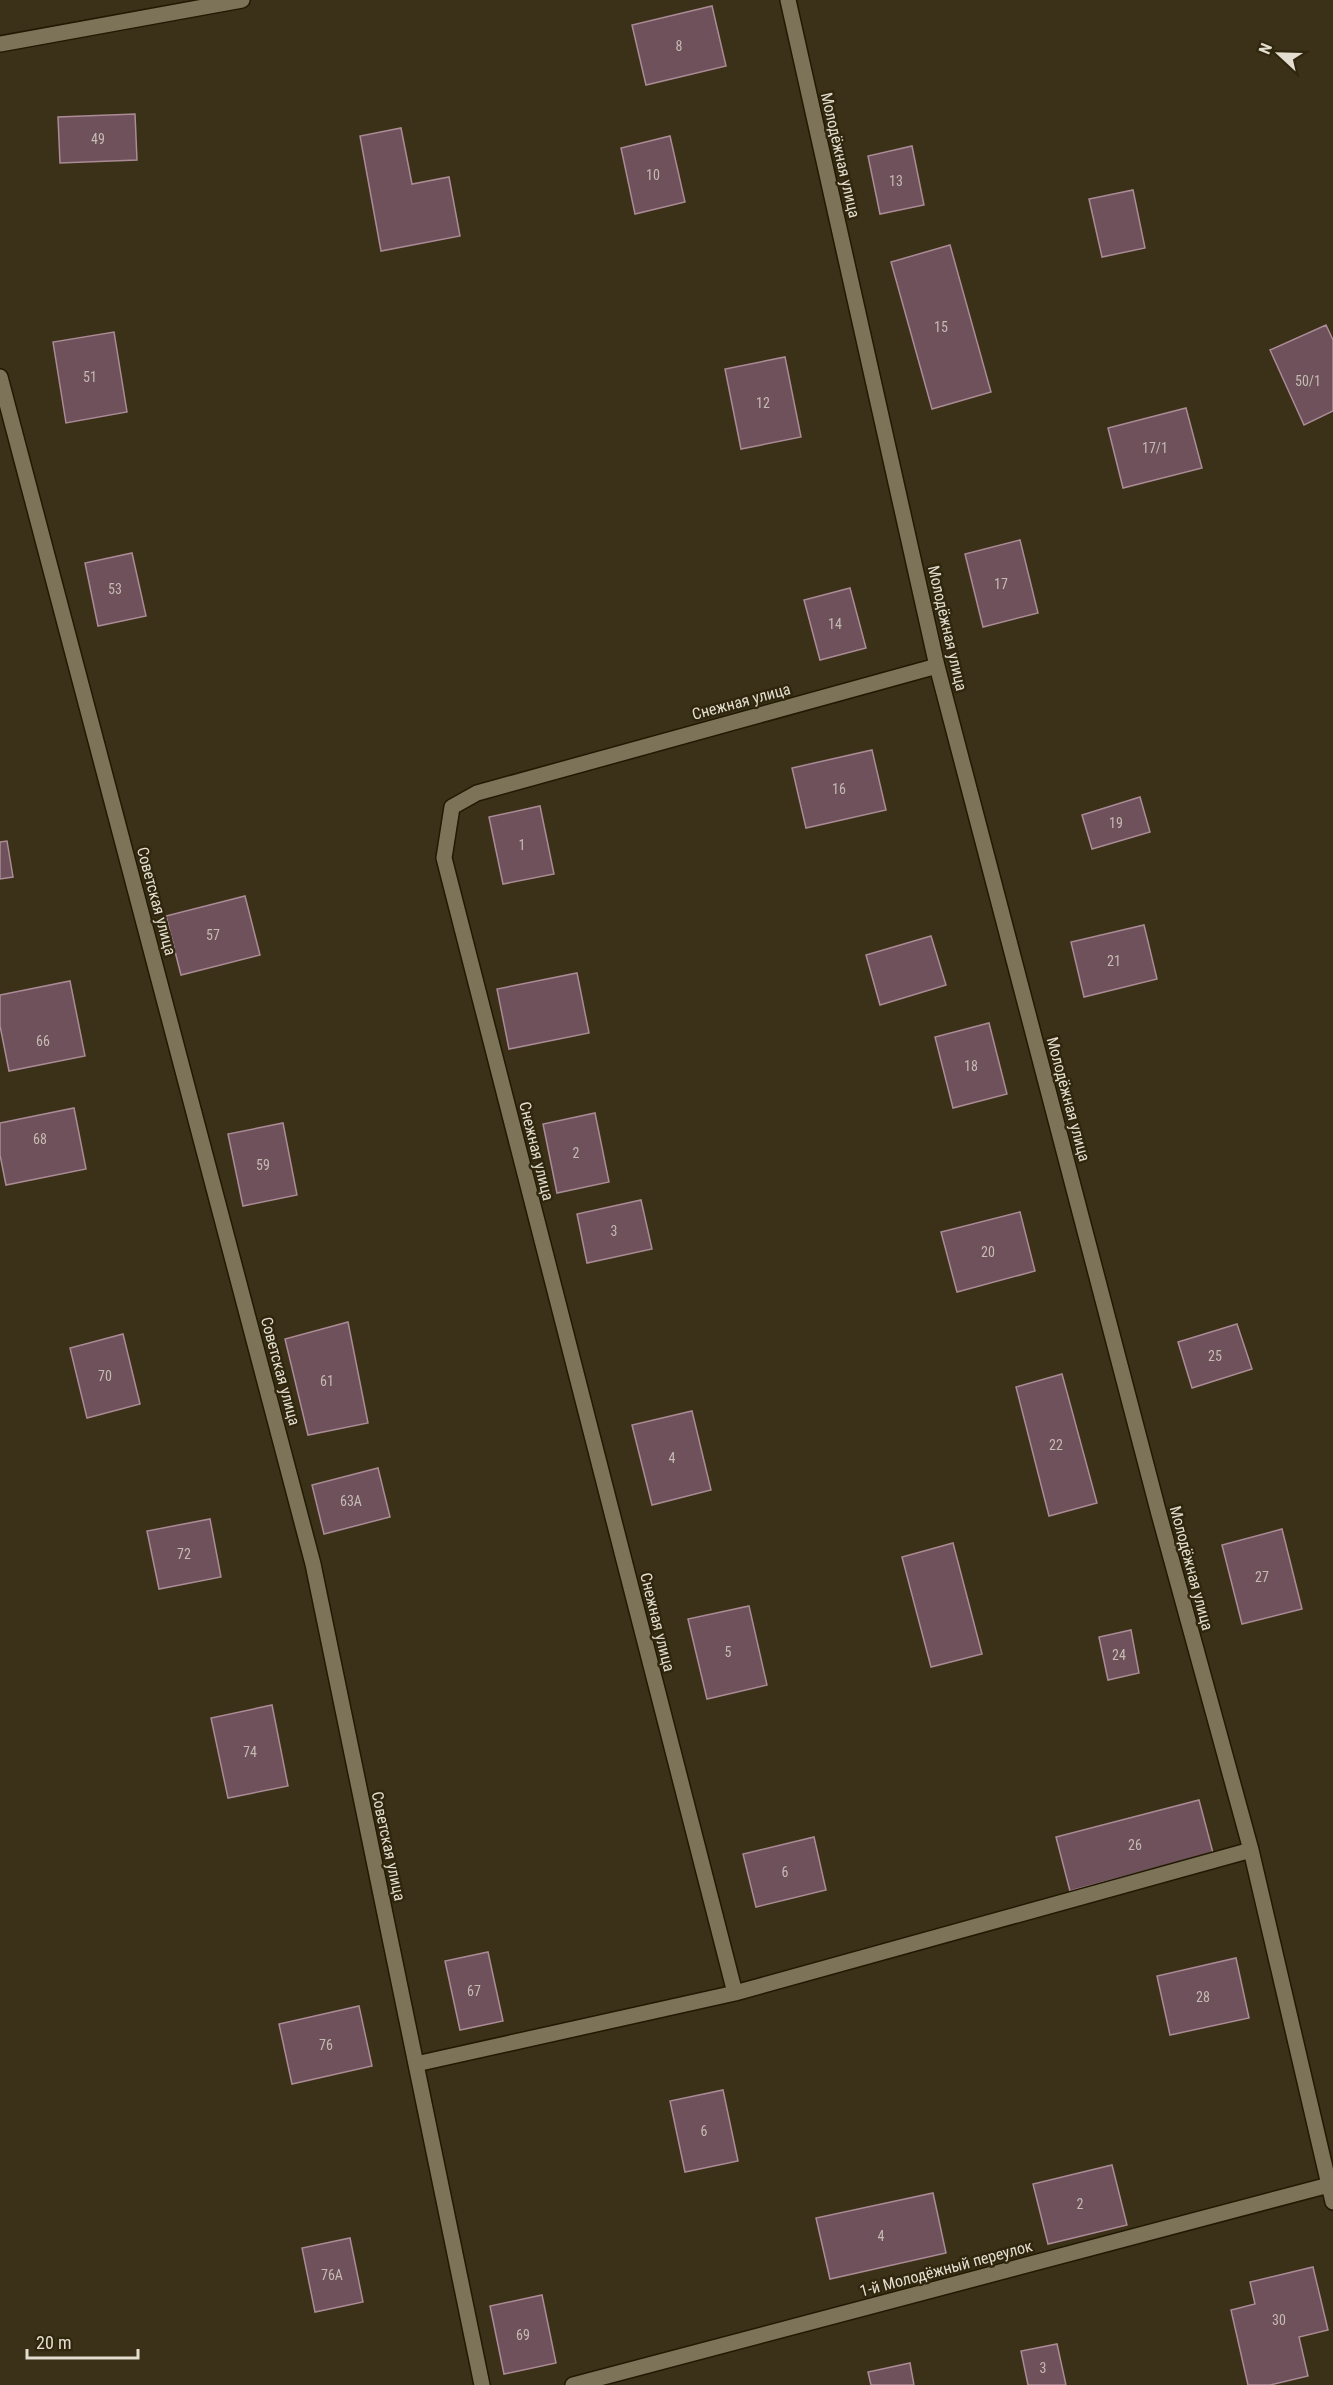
<svg xmlns="http://www.w3.org/2000/svg" width="1333" height="2385" font-family="'Roboto Condensed',sans-serif">
<style>
.building{fill:#6e515b;stroke:#ab8b96;stroke-width:1.5}
.lines{fill:none;stroke-linecap:round;stroke-linejoin:round}
.minor-casing{stroke:#211902;stroke-width:18}
.minor{stroke:#7d7358;stroke-width:15}
.labels{text-anchor:middle;stroke-width:5;stroke-linejoin:round;paint-order:stroke}
.number-label{font-size:14px;fill:#c6bbb3}
.street-label{font-size:16px;fill:#e4ded0;stroke:#30270e}
</style>
<rect width="100%" height="100%" fill="#3a3118"/>
<!-- building -->
<path class="building" d="M712,6L726,66L646,85L632,25Z
M135,114L137,160L60,163L58,117Z
M401,128L412,184L449,177L460,236L381,251L360,136Z
M670,136L685,202L635,214L621,148Z
M912,146L924,205L880,214L868,156Z
M1133,190L1145,248L1102,257L1089,199Z
M950,245L991,392L932,409L891,262Z
M1326,325L1333,340V411L1304,425L1270,350Z
M114,332L127,412L66,423L53,342Z
M785,357L801,437L741,449L725,369Z
M1186,408L1202,468L1123,488L1108,428Z
M1020,540L1038,613L983,627L965,554Z
M132,553L146,616L98,626L85,563Z
M850,588L866,648L820,660L804,600Z
M872,750L886,810L806,828L792,768Z
M1140,797L1150,832L1092,849L1082,815Z
M540,806L554,874L503,884L489,817Z
M7,841L13,877L0,879V842Z
M245,896L260,955L181,975L166,916Z
M1144,925L1157,979L1084,997L1071,942Z
M931,936L946,985L880,1005L866,955Z
M577,973L589,1033L509,1049L497,989Z
M70,981L85,1056L9,1071L0,1026V995Z
M989,1023L1007,1094L953,1108L935,1037Z
M74,1108L86,1169L6,1185L0,1155V1123Z
M595,1113L609,1182L557,1193L543,1124Z
M283,1123L297,1195L243,1206L228,1134Z
M641,1200L652,1249L587,1263L577,1214Z
M1020,1212L1035,1271L957,1292L941,1232Z
M348,1322L368,1423L308,1435L285,1339Z
M1237,1324L1252,1369L1192,1388L1178,1342Z
M123,1334L140,1404L87,1418L70,1348Z
M1062,1374L1097,1503L1049,1516L1016,1387Z
M692,1411L711,1490L652,1505L632,1425Z
M378,1468L390,1517L324,1534L312,1485Z
M210,1519L221,1577L159,1589L147,1531Z
M1282,1529L1302,1609L1242,1624L1222,1545Z
M953,1543L982,1654L931,1667L902,1557Z
M749,1606L767,1685L707,1699L688,1619Z
M1131,1630L1139,1673L1108,1680L1099,1637Z
M272,1705L288,1786L228,1798L211,1718Z
M1199,1800L1213,1853L1070,1891L1056,1837Z
M814,1837L826,1890L756,1907L743,1854Z
M488,1952L503,2021L460,2030L445,1961Z
M1236,1958L1249,2018L1170,2035L1157,1976Z
M359,2006L372,2066L292,2084L279,2024Z
M723,2090L738,2161L685,2172L670,2101Z
M1112,2165L1127,2225L1048,2244L1033,2184Z
M933,2193L946,2253L830,2279L816,2218Z
M350,2238L363,2302L315,2312L302,2248Z
M1313,2267L1328,2330L1299,2337L1308,2376L1270,2385H1248L1231,2310L1255,2304L1250,2282Z
M542,2295L556,2363L504,2374L490,2306Z
M1057,2344L1066,2385H1028L1021,2351Z
M910,2363L914,2385H871L868,2372Z"/>
<g class="lines">
<!-- minor casing -->
<g class="minor-casing">
<path id="minor" d="M788,0L937,666L1159,1514L1251,1850L1333,2202
M0,44L242,0
M0,377L313,1564L482,2385
M735,1993L444,858L452,807L477,793L937,666
M416,2064L735,1993L1251,1850
M573,2385L1329,2185"/>
</g>
<!-- minor -->
<use href="#minor" class="minor"/>
</g>
<g class="labels">
<!-- number labels -->
<g class="number-label">
<text x="679" y="51">8</text>
<text x="98" y="144">49</text>
<text x="653" y="180">10</text>
<text x="896" y="186">13</text>
<text x="941" y="332">15</text>
<text x="90" y="382">51</text>
<text x="1308" y="386">50/1</text>
<text x="763" y="408">12</text>
<text x="1155" y="453">17/1</text>
<text x="1001" y="589">17</text>
<text x="115" y="594">53</text>
<text x="835" y="629">14</text>
<text x="839" y="794">16</text>
<text x="1116" y="828">19</text>
<text x="522" y="850">1</text>
<text x="213" y="940">57</text>
<text x="1114" y="966">21</text>
<text x="43" y="1046">66</text>
<text x="971" y="1071">18</text>
<text x="40" y="1144">68</text>
<text x="576" y="1158">2</text>
<text x="263" y="1170">59</text>
<text x="614" y="1236">3</text>
<text x="988" y="1257">20</text>
<text x="1215" y="1361">25</text>
<text x="105" y="1381">70</text>
<text x="327" y="1386">61</text>
<text x="1056" y="1450">22</text>
<text x="672" y="1463">4</text>
<text x="351" y="1506">63А</text>
<text x="184" y="1559">72</text>
<text x="1262" y="1582">27</text>
<text x="728" y="1657">5</text>
<text x="1119" y="1660">24</text>
<text x="250" y="1757">74</text>
<text x="1135" y="1850">26</text>
<text x="785" y="1877">6</text>
<text x="474" y="1996">67</text>
<text x="1203" y="2002">28</text>
<text x="326" y="2050">76</text>
<text x="704" y="2136">6</text>
<text x="1080" y="2209">2</text>
<text x="881" y="2241">4</text>
<text x="332" y="2280">76А</text>
<text x="1279" y="2325">30</text>
<text x="523" y="2340">69</text>
<text x="1043" y="2373">3</text>
</g>
<!-- street labels -->
<g class="street-label">
<text transform="translate(841 155) rotate(77)" y="6">Молодёжная улица</text>
<text transform="translate(948 628) rotate(77)" y="6">Молодёжная улица</text>
<text transform="translate(741 701) rotate(-15)" y="6">Снежная улица</text>
<text transform="translate(157 901) rotate(75)" y="6">Советская улица</text>
<text transform="translate(1069 1099) rotate(75)" y="6">Молодёжная улица</text>
<text transform="translate(537 1151) rotate(76)" y="6">Снежная улица</text>
<text transform="translate(281 1371) rotate(75)" y="6">Советская улица</text>
<text transform="translate(1192 1568) rotate(75)" y="6">Молодёжная улица</text>
<text transform="translate(658 1622) rotate(76)" y="6">Снежная улица</text>
<text transform="translate(389 1846) rotate(78)" y="6">Советская улица</text>
<text transform="translate(946 2268) rotate(-15)" y="6">1-й Молодёжный переулок</text>
</g>
</g>
<!-- north arrow -->
<g transform="translate(1279 54) rotate(292)" stroke="#30270e" stroke-width="4.5" paint-order="stroke">
<path d="M0-4.5L10 22L0 15L-10 22Z" fill="#e4ded0"/>
<text y="-9" font-size="16" font-weight="bold" text-anchor="middle" fill="#e4ded0">N</text>
</g>
<!-- scale -->
<path d="M27 2349v9h111v-9" fill="none" stroke="#e4ded0" stroke-width="3"/>
<text x="36" y="2349" font-size="18" fill="#e4ded0" stroke="#30270e" stroke-width="4.5" paint-order="stroke">20 m</text>
</svg>
